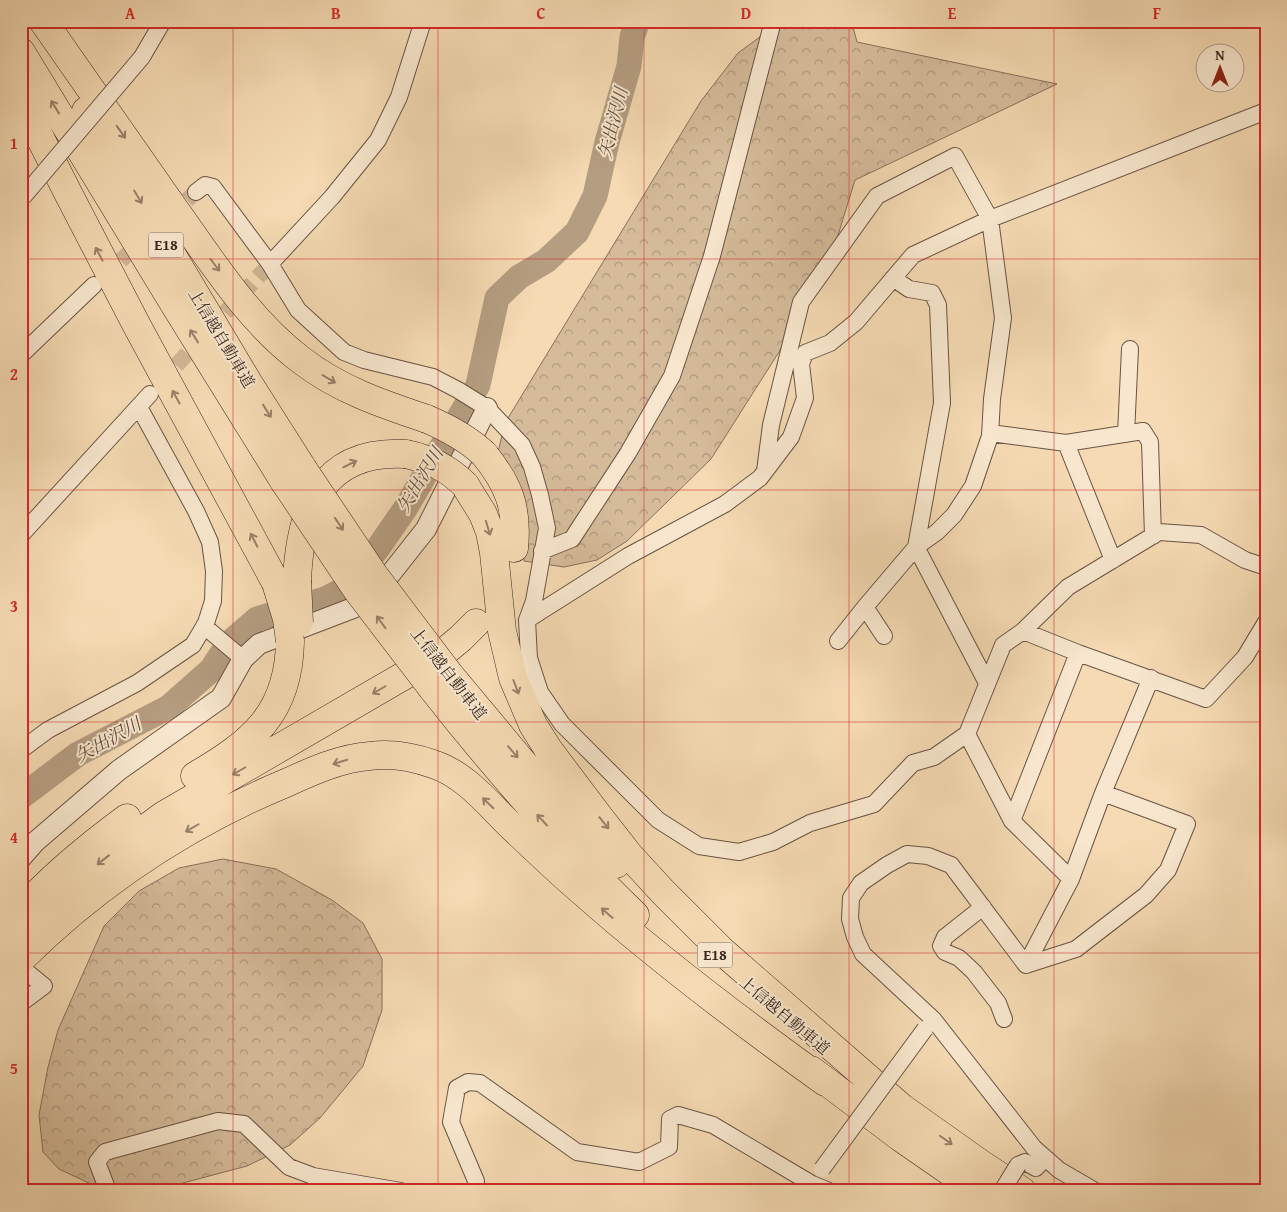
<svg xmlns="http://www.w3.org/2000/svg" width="1287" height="1212" font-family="'Gentium Book Plus','Noto Serif JP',serif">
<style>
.forest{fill:url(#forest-crowns);stroke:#88705c}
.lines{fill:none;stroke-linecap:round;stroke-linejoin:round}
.river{stroke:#b59d81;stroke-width:25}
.minor-tunnel{stroke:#d0b695;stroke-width:16;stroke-dasharray:16 8;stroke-linecap:butt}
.minor-casing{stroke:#695344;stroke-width:18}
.tertiary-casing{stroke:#695344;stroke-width:22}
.motorway-casing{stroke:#3a261f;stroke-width:29}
.minor{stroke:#f8e7ce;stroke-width:16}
.tertiary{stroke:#f8e7ce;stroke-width:20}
.motorway{stroke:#f5dab3;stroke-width:28}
.minor-bridge-casing{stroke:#695344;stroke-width:18;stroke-linecap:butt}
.motorway-bridge-casing{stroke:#3a261f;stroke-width:29;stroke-linecap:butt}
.minor-bridge{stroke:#f8e7ce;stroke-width:16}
.motorway-bridge{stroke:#f5dab3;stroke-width:28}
.oneway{stroke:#988069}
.grid{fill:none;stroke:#d62828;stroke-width:1;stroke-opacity:0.55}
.labels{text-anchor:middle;stroke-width:4;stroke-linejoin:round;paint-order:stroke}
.shield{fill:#f8e7ce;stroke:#736054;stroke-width:1}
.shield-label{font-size:15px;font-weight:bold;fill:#3a261f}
.street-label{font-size:16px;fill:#3a261f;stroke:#f8e7ce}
.water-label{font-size:18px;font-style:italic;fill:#5f4a3c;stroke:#f8e7ce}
.neatline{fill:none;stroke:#d62828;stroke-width:2}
.grid-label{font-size:16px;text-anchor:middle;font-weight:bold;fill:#d62828}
</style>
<defs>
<pattern id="forest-crowns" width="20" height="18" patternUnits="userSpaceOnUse" patternTransform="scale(1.25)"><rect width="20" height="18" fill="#d5bb9a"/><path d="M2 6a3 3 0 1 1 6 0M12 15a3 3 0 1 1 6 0" fill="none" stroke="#ae987d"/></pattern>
</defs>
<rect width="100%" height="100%" fill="#f5dab3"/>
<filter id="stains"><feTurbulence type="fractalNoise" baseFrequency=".004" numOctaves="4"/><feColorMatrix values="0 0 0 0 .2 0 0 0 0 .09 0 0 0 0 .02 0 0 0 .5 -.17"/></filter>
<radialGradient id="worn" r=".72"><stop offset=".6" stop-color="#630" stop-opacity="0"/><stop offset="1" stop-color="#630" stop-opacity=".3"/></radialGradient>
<!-- forest -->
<path class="forest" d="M786,21H849L852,23L857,42L1057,84L855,180L831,258L779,352L711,459L627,541L597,560L564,567L524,561L526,523L498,452L505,423L701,101L738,53L772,28Z
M223,859L276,869L332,900L363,923L382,959V1010L363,1066L320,1118L290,1145L247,1166L179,1184L137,1188L93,1185L59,1169L43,1152L39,1115L48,1067L58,1030L104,926L139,891L179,868Z"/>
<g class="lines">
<!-- river -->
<path class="river" d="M21,797L78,754L169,707L211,670L228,644L257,619L325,599L345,589L378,548L405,509L478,385L497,298L519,277L546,261L577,232L595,196L607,142L629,66L632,37L638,21"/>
<!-- minor-tunnel -->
<path class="minor-tunnel" d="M169,216L196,192
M103,277L144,239
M160,383L270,264"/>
<!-- minor casing -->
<g class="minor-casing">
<path id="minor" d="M142,57L163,21
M196,192L205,185L213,187L270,264L298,310L344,352L364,360L433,377L458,390L487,408L522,445L532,467L540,495L547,528L534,601L527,620L529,658L540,692L562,724L658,820L699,846L739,852L773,842L810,823L874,804L913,763L934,757L967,734L1003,645L1023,631L1068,587L1159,532L1201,535L1245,560L1266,567
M270,264L332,197L378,140L399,97L423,21
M21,355L94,285
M990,433L1066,443L1113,560
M1126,434L1130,349
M1066,443L1143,431L1150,442L1153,536
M765,471L771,425L801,302L877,196L955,156L990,219L1003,318L992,399L990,436L973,486L954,515L937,532L916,547L942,403L938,305L932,293L909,289L893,278
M21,535L150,394
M542,551L572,539L628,453L672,376L712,256L773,21
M527,620L628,556L725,504L760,478L791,437L805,398L801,364L805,353L830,343L856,322L913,255L990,219L1266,111
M204,626L243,659
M1023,631L1078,653L1206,699L1245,657L1266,622
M884,636L865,607L916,547L987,683
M838,641L865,607
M967,734L1012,821L1071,879
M21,750L48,730L137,683L193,645L206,623L213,601L214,571L210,542L196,511L139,407
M1012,821L1078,653
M983,907L945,937L941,946L945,952L959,958L974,972L998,1003L1004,1019
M1026,965L951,865L928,856L907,854L887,865L861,883L851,898L850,919L855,937L863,954L933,1019L1034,1148L1059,1170L1095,1191
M1026,965L1071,879L1103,793L1151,678
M1026,965L1076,949L1146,895L1168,870L1187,824L1103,793
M21,1003L44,986L28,973
M1018,1165L1025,1162L1036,1168L1045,1158
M108,1191L97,1162L105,1152L218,1121L244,1124L289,1167L313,1176L401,1191
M476,1191V1181L451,1122L457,1088L468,1082L480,1083L577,1152L639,1162L669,1147L670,1119L678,1115L713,1125L812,1184L829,1191"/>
</g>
<!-- tertiary casing -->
<g class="tertiary-casing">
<path id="tertiary" d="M21,858L35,842L119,770L221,698L243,659L259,644L353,608L377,591L426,529L487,408"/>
</g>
<!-- motorway casing -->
<g class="motorway-casing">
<path id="motorway" d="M43,21C86,83 130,145 173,207C211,260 248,320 301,360C338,389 382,404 427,419
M21,52L176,307L284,481
M21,100L68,193L136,324L276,583
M86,111L249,384L303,469
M484,454C509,485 518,508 514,548
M465,485L483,514L490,532L494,553L502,631L513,678L533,725L548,749L600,818L629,855L662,891L722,951L910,1115
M297,581C300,509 322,449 406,454
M449,674L534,776L616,864
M432,688C495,768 561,844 635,915
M195,776C253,742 289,713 290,641
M21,911C52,876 89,846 127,818
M38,921L66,892L96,865L164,815L443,653L461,638L476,623
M21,959C98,883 187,824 286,783C312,771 341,758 370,756C391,753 413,757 433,764C464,774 487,802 509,824C534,848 559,872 585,894C662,962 743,1023 825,1082
M811,1070L900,1137L978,1191
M895,1103L981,1164L1022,1191"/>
</g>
<!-- minor -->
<use href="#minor" class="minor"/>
<!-- tertiary -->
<use href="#tertiary" class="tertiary"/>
<!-- motorway -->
<use href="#motorway" class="motorway"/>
<!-- minor-bridge casing -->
<g class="minor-bridge-casing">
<path id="minor-bridge" d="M23,197L142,57
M822,1169L925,1029
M1002,1191L1018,1165"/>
</g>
<!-- motorway-bridge casing -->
<g class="motorway-bridge-casing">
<path id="motorway-bridge" d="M427,419C448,428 467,438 484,454
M406,454C430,459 448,468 465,485
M303,469L374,575L449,674
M284,481L357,590L432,688
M297,581L299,623
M276,583L287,619L290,641"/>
</g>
<!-- minor-bridge -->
<use href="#minor-bridge" class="minor-bridge"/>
<!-- motorway-bridge -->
<use href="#motorway-bridge" class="motorway-bridge"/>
</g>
<!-- one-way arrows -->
<defs><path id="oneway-shaft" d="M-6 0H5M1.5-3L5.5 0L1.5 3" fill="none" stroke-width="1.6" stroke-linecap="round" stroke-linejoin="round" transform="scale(1.25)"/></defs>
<g class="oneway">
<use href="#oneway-shaft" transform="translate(55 107) rotate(-122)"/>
<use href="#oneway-shaft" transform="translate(121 132) rotate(55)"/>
<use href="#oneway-shaft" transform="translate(138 197) rotate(59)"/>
<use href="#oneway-shaft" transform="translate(99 254) rotate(-118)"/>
<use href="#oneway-shaft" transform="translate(215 265) rotate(53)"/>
<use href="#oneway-shaft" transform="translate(194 336) rotate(-122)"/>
<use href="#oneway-shaft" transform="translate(329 379) rotate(31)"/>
<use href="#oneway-shaft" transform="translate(176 397) rotate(-119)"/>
<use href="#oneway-shaft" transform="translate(267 411) rotate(58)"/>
<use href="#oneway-shaft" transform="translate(350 464) rotate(-26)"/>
<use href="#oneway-shaft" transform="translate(339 524) rotate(56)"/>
<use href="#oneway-shaft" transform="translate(488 528) rotate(73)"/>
<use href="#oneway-shaft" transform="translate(254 540) rotate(-117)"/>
<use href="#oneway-shaft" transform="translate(381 622) rotate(-126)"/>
<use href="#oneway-shaft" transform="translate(516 687) rotate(69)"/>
<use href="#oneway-shaft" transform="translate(379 690) rotate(150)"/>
<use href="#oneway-shaft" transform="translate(513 752) rotate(49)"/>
<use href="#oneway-shaft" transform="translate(340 762) rotate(163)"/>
<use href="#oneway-shaft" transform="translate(239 771) rotate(150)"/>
<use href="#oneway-shaft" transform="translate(488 803) rotate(-136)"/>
<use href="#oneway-shaft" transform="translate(542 820) rotate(-133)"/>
<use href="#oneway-shaft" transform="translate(604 823) rotate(51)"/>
<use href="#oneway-shaft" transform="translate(192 828) rotate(150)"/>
<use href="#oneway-shaft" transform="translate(103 860) rotate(142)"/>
<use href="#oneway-shaft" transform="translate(607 913) rotate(-139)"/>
<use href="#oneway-shaft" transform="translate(946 1140) rotate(35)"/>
</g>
<!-- grid -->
<path class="grid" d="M233,21V1191M438,21V1191M644,21V1191M849,21V1191M1054,21V1191M21,259H1266M21,490H1266M21,722H1266M21,953H1266"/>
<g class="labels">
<!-- shield labels -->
<g class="shield">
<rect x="148.5" y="232.5" width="35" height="25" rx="4"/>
<rect x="697.5" y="942.5" width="35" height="25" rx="4"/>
</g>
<g class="shield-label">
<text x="166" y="250">E18</text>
<text x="715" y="960">E18</text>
</g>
<!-- street labels -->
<g class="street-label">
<text transform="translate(222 338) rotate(59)" y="6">上信越自動車道</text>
<text transform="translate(449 673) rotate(52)" y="6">上信越自動車道</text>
<text transform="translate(785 1015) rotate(40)" y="6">上信越自動車道</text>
</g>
<!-- water labels -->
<g class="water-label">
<text transform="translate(613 123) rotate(-76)" y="6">矢出沢川</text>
<text transform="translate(420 480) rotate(-59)" y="6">矢出沢川</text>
<text transform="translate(108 740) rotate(-29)" y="6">矢出沢川</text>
</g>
</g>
<!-- margin -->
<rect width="1287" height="1212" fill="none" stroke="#f5dab3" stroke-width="55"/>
<!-- north arrow -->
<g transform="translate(1220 68)"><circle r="24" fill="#f8e7ce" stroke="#ac9a88"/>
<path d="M0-4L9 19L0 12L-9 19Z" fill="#8f2418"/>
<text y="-8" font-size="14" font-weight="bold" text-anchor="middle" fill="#3a261f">N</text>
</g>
<rect x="28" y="28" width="1232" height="1156" class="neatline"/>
<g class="grid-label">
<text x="130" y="19">A</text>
<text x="336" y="19">B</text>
<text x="541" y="19">C</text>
<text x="746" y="19">D</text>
<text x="952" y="19">E</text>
<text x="1157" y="19">F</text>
<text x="14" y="149">1</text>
<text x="14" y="380">2</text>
<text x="14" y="612">3</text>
<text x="14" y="843">4</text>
<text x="14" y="1074">5</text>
</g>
<rect width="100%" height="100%" filter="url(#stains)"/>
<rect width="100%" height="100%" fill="url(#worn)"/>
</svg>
